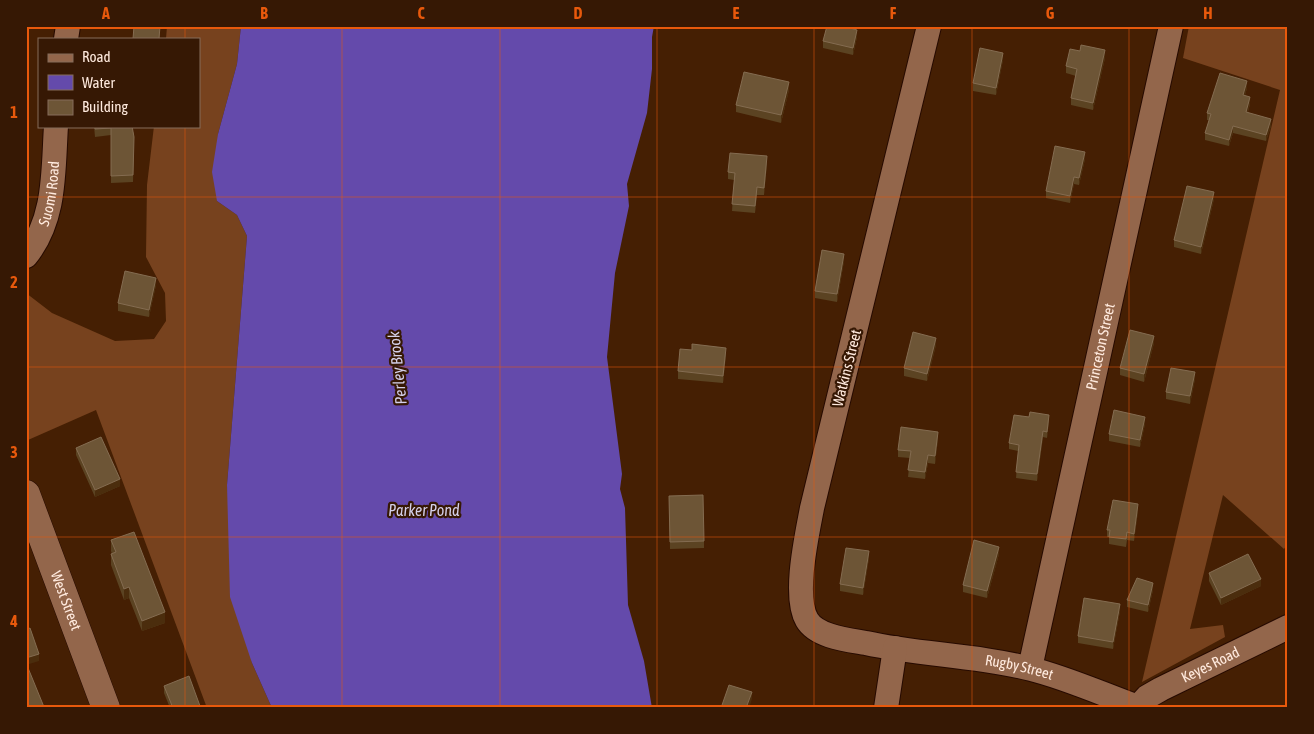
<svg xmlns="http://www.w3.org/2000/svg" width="1314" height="734" font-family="'Asap Condensed',sans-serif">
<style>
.forest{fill:#77421e}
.water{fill:#644aab}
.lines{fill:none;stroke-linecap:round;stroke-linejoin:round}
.street-casing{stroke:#260a00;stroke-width:26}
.secondary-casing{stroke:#260a00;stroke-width:29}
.street{stroke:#93664b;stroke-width:24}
.secondary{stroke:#93664b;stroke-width:28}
.wall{fill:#5b4322}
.shaded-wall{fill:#4b2d0d}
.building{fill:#6d5536;stroke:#846c51}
.grid{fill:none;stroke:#e8590c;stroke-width:1;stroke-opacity:0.55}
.labels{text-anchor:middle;stroke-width:4.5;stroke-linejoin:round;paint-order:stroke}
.street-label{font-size:15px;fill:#ffeade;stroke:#361804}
.water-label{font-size:16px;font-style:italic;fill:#d4d0ea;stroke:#361804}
.neatline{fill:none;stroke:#e8590c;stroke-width:2}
.grid-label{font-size:16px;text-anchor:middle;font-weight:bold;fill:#e8590c}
</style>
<rect width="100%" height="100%" fill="#451f03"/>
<!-- forest -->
<path class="forest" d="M167,26H241L237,64L218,134L217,201L237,215L247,236L227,485L252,663L272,708H207L96,410L28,440L26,437V293L52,313L115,341L154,339L166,321L165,293L146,257L147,185L154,126H199V39H166Z
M1189,26H1288V543L1284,549L1223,495L1190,629L1223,625L1225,637L1142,682L1280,90L1183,58Z"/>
<!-- water -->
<path class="water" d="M241,26H654L652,37V69L647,113L627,184L629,206L615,273L607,357L622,474L620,489L625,508L628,605L644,661L652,708H272L252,663L230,597L227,485L247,236L237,215L217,201L212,172L218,134L237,64Z"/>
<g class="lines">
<!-- street casing -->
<g class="street-casing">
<g id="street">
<path id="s1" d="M929,26L812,508C807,535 793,596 807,620C817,637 849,640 866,643C920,655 977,655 1031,669C1067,678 1102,694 1138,707"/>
<path d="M66,39L68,26"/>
<path id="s2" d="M26,256C56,219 53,171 56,126"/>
<path id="s3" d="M1030,668L1171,26"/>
<path d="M886,708L895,648"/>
<path id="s4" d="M1137,708L1147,697L1161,689L1288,627"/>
</g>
</g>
<!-- secondary casing -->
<g class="secondary-casing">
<g id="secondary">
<path id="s5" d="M26,494L106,708"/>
</g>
</g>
<!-- street -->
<use href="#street" class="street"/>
<!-- secondary -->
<use href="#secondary" class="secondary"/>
</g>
<!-- wall -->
<path class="wall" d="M857,37L853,55L823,48V41Z
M1105,58L1093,110L1071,105V98L1076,76L1066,73V66Z
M1003,60L996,95L973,91V83Z
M1247,88L1245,95L1250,104L1248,112L1271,126L1266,141L1233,133L1229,146L1205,140V133L1209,120H1207V113Z
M789,90L781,123L736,112V105Z
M94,126H132L134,137L133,182L111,183V135L95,137Z
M1085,159L1079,185L1074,184L1070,203L1046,198V191Z
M767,164L764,195H757L755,213L732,211L734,180L728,179V172Z
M1214,199L1201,254L1174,247V240Z
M844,261L837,302L815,298V291Z
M156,285L149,317L118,311V303Z
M1154,343L1144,382L1120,375V368Z
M936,345L927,381L904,376V368Z
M726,355L723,383L678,379V371Z
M1195,379L1190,404L1166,399V392Z
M1049,421L1047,438L1043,437L1037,481L1016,478L1018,451L1009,449V443Z
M1145,424L1140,447L1109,441V434Z
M938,439L935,464L928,463L925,479L908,477L910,458L898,457V450Z
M76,448L120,486L95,497L76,455Z
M669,496L704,541V548L670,549Z
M1138,511L1134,541L1127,540L1126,547L1109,544V537H1107V530Z
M111,540L165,623L142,631L129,598L124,600L111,565V554H112L111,551Z
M999,554L987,598L963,592V585Z
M869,558L863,595L840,591V584Z
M1209,573L1261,586L1221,605L1209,581Z
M1153,590L1148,612L1127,607V600Z
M1120,611L1113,649L1078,643V636Z
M164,686L200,708H170L164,693Z"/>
<!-- shaded-wall -->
<path class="shaded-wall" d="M857,30V37L853,55V48Z
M1105,50V58L1093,110V103Z
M1003,53V60L996,95V88Z
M1247,81V88L1243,102V95Z
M789,82V90L781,123V115Z
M1250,97V104L1246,118V112Z
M1271,119V126L1266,141V135Z
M1233,126V133L1229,146V140Z
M1085,152V159L1079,185V178Z
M767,156V164L764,195V188Z
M1074,177V184L1070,203V196Z
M1214,192V199L1201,254V247Z
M844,254V261L837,302V294Z
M156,278V285L149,317V310Z
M1154,336V343L1144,382V374Z
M936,338V345L927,381V374Z
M726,348V355L723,383V376Z
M1195,372V379L1190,404V396Z
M1049,415V421L1047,438V432Z
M1145,417V424L1140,447V440Z
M1043,431V437L1037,481V474Z
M938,432V439L935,464V456Z
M928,455V463L925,479V472Z
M120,479V486L95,497V490Z
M1138,504V511L1134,541V534Z
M999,547V554L987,598V591Z
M869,551V558L863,595V588Z
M1261,579V586L1221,605V598Z
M1153,583V590L1148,612V605Z
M129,587V598L124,600V589Z
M1120,604V611L1113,649V642Z
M165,612V623L142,631V621Z
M39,654V661L26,665V658Z
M752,692V699L749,708H746Z"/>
<!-- building -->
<path class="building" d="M134,26H160L159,39H133Z
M827,26H843L857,30L853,48L823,41Z
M1081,45L1105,50L1093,103L1071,98L1077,69L1066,66L1070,49L1080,51Z
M980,48L1003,53L996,88L973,83Z
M744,72L789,82L781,115L736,105Z
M1220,73L1247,81L1243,95L1250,97L1246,112L1271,119L1266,135L1233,126L1229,140L1205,133L1211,114L1207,113Z
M95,126H132L134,137L133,175L111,176V128L95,129Z
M1055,146L1085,152L1079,178L1074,177L1070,196L1046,191Z
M730,153L767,156L764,188L757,187L755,206L732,204L735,173L728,172Z
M1187,186L1214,192L1201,247L1174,240Z
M822,250L844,254L837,294L815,291Z
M125,271L156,278L149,310L118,303Z
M1130,330L1154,336L1144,374L1120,368Z
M913,332L936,338L927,374L904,368Z
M692,344L726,348L723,376L678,371L680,349L692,350Z
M1171,368L1195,372L1190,396L1166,392Z
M1114,410L1145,417L1140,440L1109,434Z
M1030,412L1049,415L1047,432L1043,431L1037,474L1016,472L1019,445L1009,443L1014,415L1029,417Z
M901,427L938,432L935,456L928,455L925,472L908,470L911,451L898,450Z
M101,437L120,479L95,490L76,448Z
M703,495L704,541L670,542L669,496Z
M1113,500L1138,504L1134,534L1127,532L1126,539L1109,537L1110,530H1107Z
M134,532L165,612L142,621L129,587L124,589L111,554L116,552L111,540Z
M974,540L999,547L987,591L963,585Z
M846,548L869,551L863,588L840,584Z
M1248,554L1261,579L1221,598L1209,573Z
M1137,578L1153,583L1148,605L1127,600Z
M1084,598L1120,604L1113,642L1078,636Z
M30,628L39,654L26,658V630Z
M26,663L44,707L43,708H26Z
M189,676L200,706L196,708H173L164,686Z
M729,685L752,692L746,708H721Z"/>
<!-- grid -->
<path class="grid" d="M185,26V39M342,26V708M500,26V708M657,26V708M814,26V708M972,26V708M1129,26V708M185,126V708M26,197H1288M26,367H1288M26,537H1288"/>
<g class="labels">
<!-- street labels -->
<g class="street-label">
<text dy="5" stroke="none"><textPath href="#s2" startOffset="68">Suomi Road</textPath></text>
<text dy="5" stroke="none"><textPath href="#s3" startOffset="329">Princeton Street</textPath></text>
<text transform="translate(847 368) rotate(-76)" y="5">Watkins Street</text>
<text dy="5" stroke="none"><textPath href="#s5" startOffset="114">West Street</textPath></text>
<text dy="5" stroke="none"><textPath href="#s4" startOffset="86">Keyes Road</textPath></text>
<text dy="5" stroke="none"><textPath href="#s1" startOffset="830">Rugby Street</textPath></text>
</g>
<!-- water labels -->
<g class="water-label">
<text transform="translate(397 368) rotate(-96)" y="6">Perley Brook</text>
<text x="424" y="516">Parker Pond</text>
</g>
</g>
<!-- border -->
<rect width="1314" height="734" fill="none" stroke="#361804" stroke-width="55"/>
<!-- legend -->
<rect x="38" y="38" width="162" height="90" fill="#361804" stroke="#866c5b"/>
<rect x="48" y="54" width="25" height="8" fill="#93664b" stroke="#866c5b"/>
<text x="82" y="62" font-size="15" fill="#ffeade">Road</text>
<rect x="48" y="75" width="25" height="15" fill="#644aab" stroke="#866c5b"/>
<text x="82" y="88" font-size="15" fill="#ffeade">Water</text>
<rect x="48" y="100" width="25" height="15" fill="#6d5536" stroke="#866c5b"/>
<text x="82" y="112" font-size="15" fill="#ffeade">Building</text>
<rect x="28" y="28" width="1258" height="678" class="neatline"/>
<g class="grid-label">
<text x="106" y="19">A</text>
<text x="264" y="19">B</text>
<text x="421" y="19">C</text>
<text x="578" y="19">D</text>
<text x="736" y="19">E</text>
<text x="893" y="19">F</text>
<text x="1050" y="19">G</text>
<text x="1208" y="19">H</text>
<text x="14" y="118">1</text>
<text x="14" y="288">2</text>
<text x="14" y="458">3</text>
<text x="14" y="627">4</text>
</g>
</svg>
